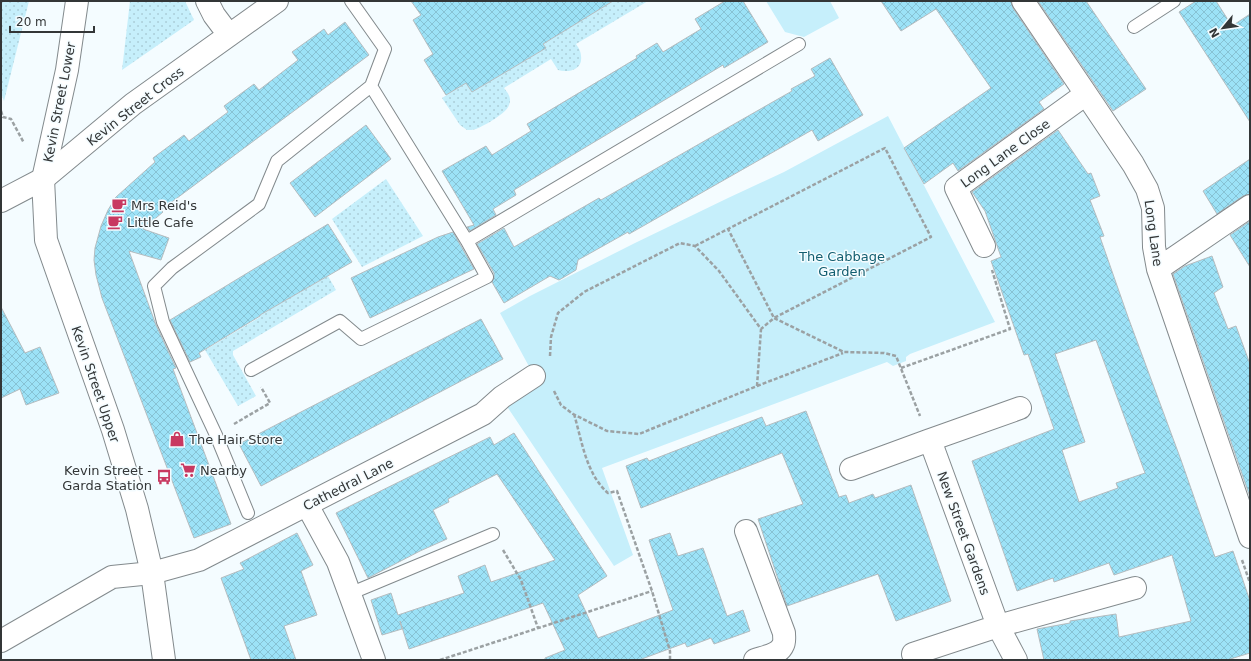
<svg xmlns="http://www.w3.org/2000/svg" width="1251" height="661" font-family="'DejaVu Sans',sans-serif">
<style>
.grass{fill:url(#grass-dots)}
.park{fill:#c6effb}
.building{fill:url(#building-cross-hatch);stroke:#b5bcbf;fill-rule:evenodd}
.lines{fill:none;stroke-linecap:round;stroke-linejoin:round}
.service-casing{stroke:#838a8d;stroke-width:14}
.minor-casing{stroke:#838a8d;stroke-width:24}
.tertiary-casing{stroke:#838a8d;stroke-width:24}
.secondary-casing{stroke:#838a8d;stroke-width:24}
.path{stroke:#9ba1a3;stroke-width:2.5;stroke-dasharray:4 2;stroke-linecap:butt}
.service{stroke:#fff;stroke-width:12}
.minor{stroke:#fff;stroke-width:22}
.tertiary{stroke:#fff;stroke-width:22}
.secondary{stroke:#fff;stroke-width:22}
.labels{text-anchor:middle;stroke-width:3;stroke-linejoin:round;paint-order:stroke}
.street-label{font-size:13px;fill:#333637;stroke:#f4fcff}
.poi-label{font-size:13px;fill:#333637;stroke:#f4fcff;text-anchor:start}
.park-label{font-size:13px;fill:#125e70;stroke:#f4fcff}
</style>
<defs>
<pattern id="grass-dots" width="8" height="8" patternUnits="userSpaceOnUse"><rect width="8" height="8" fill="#c6effb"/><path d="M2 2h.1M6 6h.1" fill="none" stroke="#abced8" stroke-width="1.8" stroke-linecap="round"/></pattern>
<pattern id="building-cross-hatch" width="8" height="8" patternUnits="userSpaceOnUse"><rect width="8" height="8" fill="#9ce2f7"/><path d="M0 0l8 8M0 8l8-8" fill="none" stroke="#87c2d4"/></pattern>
</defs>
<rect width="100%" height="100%" fill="#f4fcff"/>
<!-- grass -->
<path class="grass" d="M1,1H29L4,101L1,93Z
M130,1H185L194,20L122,70Z
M610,1H648L576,44C578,47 581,51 581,56C583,70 568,73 558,70L551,59L504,88C508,93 512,98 509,105C507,113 484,126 476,129C473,130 470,130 467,130L460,125L442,98L466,83L472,92L490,81L485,72L526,60L546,48L540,39L571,27L611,2Z
M386,179L423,236L362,267L332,219Z
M328,276L336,290L233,351V355L256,396L238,406L205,350L260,317V315Z"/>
<!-- park -->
<path class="park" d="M766,1H830L839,18L804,37L785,32Z
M888,116L995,322L910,354L906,357V361L893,366L887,362L602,468L633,555L614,566L504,402L538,383L500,313L530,296L635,243L728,198L784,172Z"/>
<!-- building -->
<path class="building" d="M411,1H613L543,44L546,48L472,92L466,83L446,95L424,60L433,54L413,20L421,15Z
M725,1H743L768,42L724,68L723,65L514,190L516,195L493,209L496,215L470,231L467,227L474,225L442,171L486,146L492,155L531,131L527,124L637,58L636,56L657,43L663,52L701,29L695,19Z
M881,1H1011L1013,8L1064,84L1039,102L1044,109L958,171L953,163L924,184L904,148L991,88L936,9L901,31Z
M1038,1H1086L1146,89L1113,111Z
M1196,1H1216L1232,26L1250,14V122L1179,12Z
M345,22L369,55L161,210L163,212L143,229L169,238L161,260L129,251L156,325L176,368L173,369L231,524L194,538L102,298L96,275L94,260L95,248L101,226L108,210L116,197L155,162L153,158L184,135L189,141L228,112L224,106L254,84L259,90L298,60L292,52L324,29L328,35Z
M830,58L863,115L818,141L812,130L629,234L628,232L578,260L576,270L559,280L550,276L504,303L492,282L494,278V273L477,244L504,228L514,247L599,198L601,200L792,91L791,89L815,76L811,69Z
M366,125L391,159L315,217L290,183Z
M1058,130L1088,174L1091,173L1100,196L1090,200L1104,236L1100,237L1128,317L1181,460L1215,557L1233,551L1250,601V653L1227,660H1044L1037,629L1070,623V621L1116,614L1119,637L1191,621L1172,555L1114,575L1109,563L1054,582L1053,578L1017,591L972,461L1054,429L1028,354L1024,355L991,261L1001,257L985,211L972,192ZM1096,340L1145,473L1116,483L1118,488L1079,502L1062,450L1085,442L1055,354Z
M1250,159V194L1243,196L1217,214L1203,191Z
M1250,221V267L1230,235Z
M328,224L352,262L260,315V316L199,353L201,357L190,362L170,320Z
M453,232L474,269L370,318L351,278L438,237Z
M1212,256L1223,287L1214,293L1228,329L1236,326L1250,364V497L1173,274L1185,266Z
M1,307L25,353L40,347L59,393L26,405L20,389L1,398Z
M481,319L503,359L261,486L239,444Z
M806,411L839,497L846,495L849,503L873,494L875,498L911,485L951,601L896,621L878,574L787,606L758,519L803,504L782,453L641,508L626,466L647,458L649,461L762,417L766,426Z
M514,433L607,576L578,595L598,638L673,610L649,540L670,533L678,556L703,548L727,616L743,610L750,631L714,644L711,638L687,647L685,643L639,660H545V658L565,650L543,603L409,649L400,621L402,629L382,635L371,600L391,593L398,615L464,593L458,576L485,565L491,582L555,560L497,474L448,499L449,502L433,510L447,539L420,551L368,578L336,513L490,437L494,445Z
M297,533L313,565L301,571L317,615L284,626L296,660H251L221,578L244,569L240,563Z"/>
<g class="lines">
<!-- service casing -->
<g class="service-casing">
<path id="service" d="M1134,27L1174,1
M467,241L799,44
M251,370L340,321L361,339L487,277L467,241L371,86L385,49L351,1
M248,513L216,435L163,322L154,286L172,268L259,204L277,161L371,86
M349,594L493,534"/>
</g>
<!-- minor casing -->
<g class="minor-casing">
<path id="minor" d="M1023,1L1086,94L1133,164L1147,189L1153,208L1154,247L1158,269L1250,537
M984,246L956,188L1086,94
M1158,269L1250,206
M930,440L1020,408
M851,469L930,440L998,626L1016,660
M307,505L338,562L374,660
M746,531L784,633C784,637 785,642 783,645C779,655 763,657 755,660
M1,641L112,577L152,573L199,560L483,414L502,397L534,376
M913,654L998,626L1135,588"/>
</g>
<!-- tertiary casing -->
<g class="tertiary-casing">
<path id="tertiary" d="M207,1L214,15L229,35
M1,201L43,179L133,104L277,1"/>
</g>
<!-- secondary casing -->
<g class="secondary-casing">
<path id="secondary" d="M77,1L67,70L43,179L46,240L113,430L137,509L152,573L164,660"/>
</g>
<!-- path -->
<path class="path" d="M1,111L3,117L11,119L24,143
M695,246L885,148L931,237L774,318L728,229
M550,356L551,337L558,313L584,292L680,243L695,246L719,271L761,329L774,318L844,352L884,353L896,356L920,416
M901,368L1010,329L992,270
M757,386L843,353
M554,391L561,405L573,414L607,431L639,434L757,386L761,329
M574,414C582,441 586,474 608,493L617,491L652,591L670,651V660
M234,424L270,403L261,387
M503,550L521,580L538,628
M1242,560L1250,583
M440,660L652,591"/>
<!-- service -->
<use href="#service" class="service"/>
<!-- minor -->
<use href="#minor" class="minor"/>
<!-- tertiary -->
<use href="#tertiary" class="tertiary"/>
<!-- secondary -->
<use href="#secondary" class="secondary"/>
</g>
<!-- icons -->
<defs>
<g id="cafe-bare" transform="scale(1.2)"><path d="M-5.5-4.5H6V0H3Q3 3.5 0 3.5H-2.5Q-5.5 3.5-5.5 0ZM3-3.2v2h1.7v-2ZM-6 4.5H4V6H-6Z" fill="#c83961" stroke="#f4fcff" stroke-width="2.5" paint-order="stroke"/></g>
<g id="shop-bare" transform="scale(1.2)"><path d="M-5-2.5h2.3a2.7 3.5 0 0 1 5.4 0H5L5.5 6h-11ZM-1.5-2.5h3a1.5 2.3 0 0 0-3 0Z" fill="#c83961" stroke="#f4fcff" stroke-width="2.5" paint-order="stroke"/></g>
<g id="supermarket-bare" transform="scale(1.2)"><path d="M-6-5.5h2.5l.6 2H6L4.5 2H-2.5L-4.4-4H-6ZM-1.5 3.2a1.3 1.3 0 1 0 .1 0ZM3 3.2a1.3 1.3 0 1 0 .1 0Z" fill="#c83961" stroke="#f4fcff" stroke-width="2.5" paint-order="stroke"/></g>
<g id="bus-bare" transform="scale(1.2)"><path d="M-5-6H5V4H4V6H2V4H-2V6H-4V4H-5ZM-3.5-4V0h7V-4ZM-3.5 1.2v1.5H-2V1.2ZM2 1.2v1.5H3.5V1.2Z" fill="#c83961" stroke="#f4fcff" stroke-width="2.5" paint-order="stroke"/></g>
</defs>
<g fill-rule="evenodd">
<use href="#cafe-bare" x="119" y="205"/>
<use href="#cafe-bare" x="115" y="222"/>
<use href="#shop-bare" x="177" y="439"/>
<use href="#supermarket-bare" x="188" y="470"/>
<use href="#bus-bare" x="164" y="477"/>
</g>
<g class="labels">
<!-- street labels -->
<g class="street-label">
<text transform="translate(59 102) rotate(-79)" y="5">Kevin Street Lower</text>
<text transform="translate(135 106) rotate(-38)" y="5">Kevin Street Cross</text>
<text transform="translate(1005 153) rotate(-36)" y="5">Long Lane Close</text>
<text transform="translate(1154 233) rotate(82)" y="5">Long Lane</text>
<text transform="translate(96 384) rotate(71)" y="5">Kevin Street Upper</text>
<text transform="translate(348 484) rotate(-27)" y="5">Cathedral Lane</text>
<text transform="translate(964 533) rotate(70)" y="5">New Street Gardens</text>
</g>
<!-- poi labels -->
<g class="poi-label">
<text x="131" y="210">Mrs Reid's</text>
<text x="127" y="227">Little Cafe</text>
<text x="189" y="444">The Hair Store</text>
<text x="152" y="475" text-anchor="end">Kevin Street -<tspan x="152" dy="15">Garda Station</tspan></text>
<text x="200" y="475">Nearby</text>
</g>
<!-- park labels -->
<g class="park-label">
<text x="842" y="261">The Cabbage<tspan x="842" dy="15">Garden</tspan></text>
</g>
</g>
<!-- border -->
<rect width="1251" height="661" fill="none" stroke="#333637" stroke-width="4"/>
<!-- north arrow -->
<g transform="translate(1223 28) rotate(241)" stroke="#f4fcff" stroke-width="3" paint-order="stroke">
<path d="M0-3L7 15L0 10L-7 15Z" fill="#333637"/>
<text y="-6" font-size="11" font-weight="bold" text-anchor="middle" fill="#333637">N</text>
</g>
<!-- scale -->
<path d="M10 26v6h84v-6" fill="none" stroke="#333637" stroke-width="2"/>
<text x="16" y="26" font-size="12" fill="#333637" stroke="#f4fcff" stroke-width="3" paint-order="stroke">20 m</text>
</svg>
